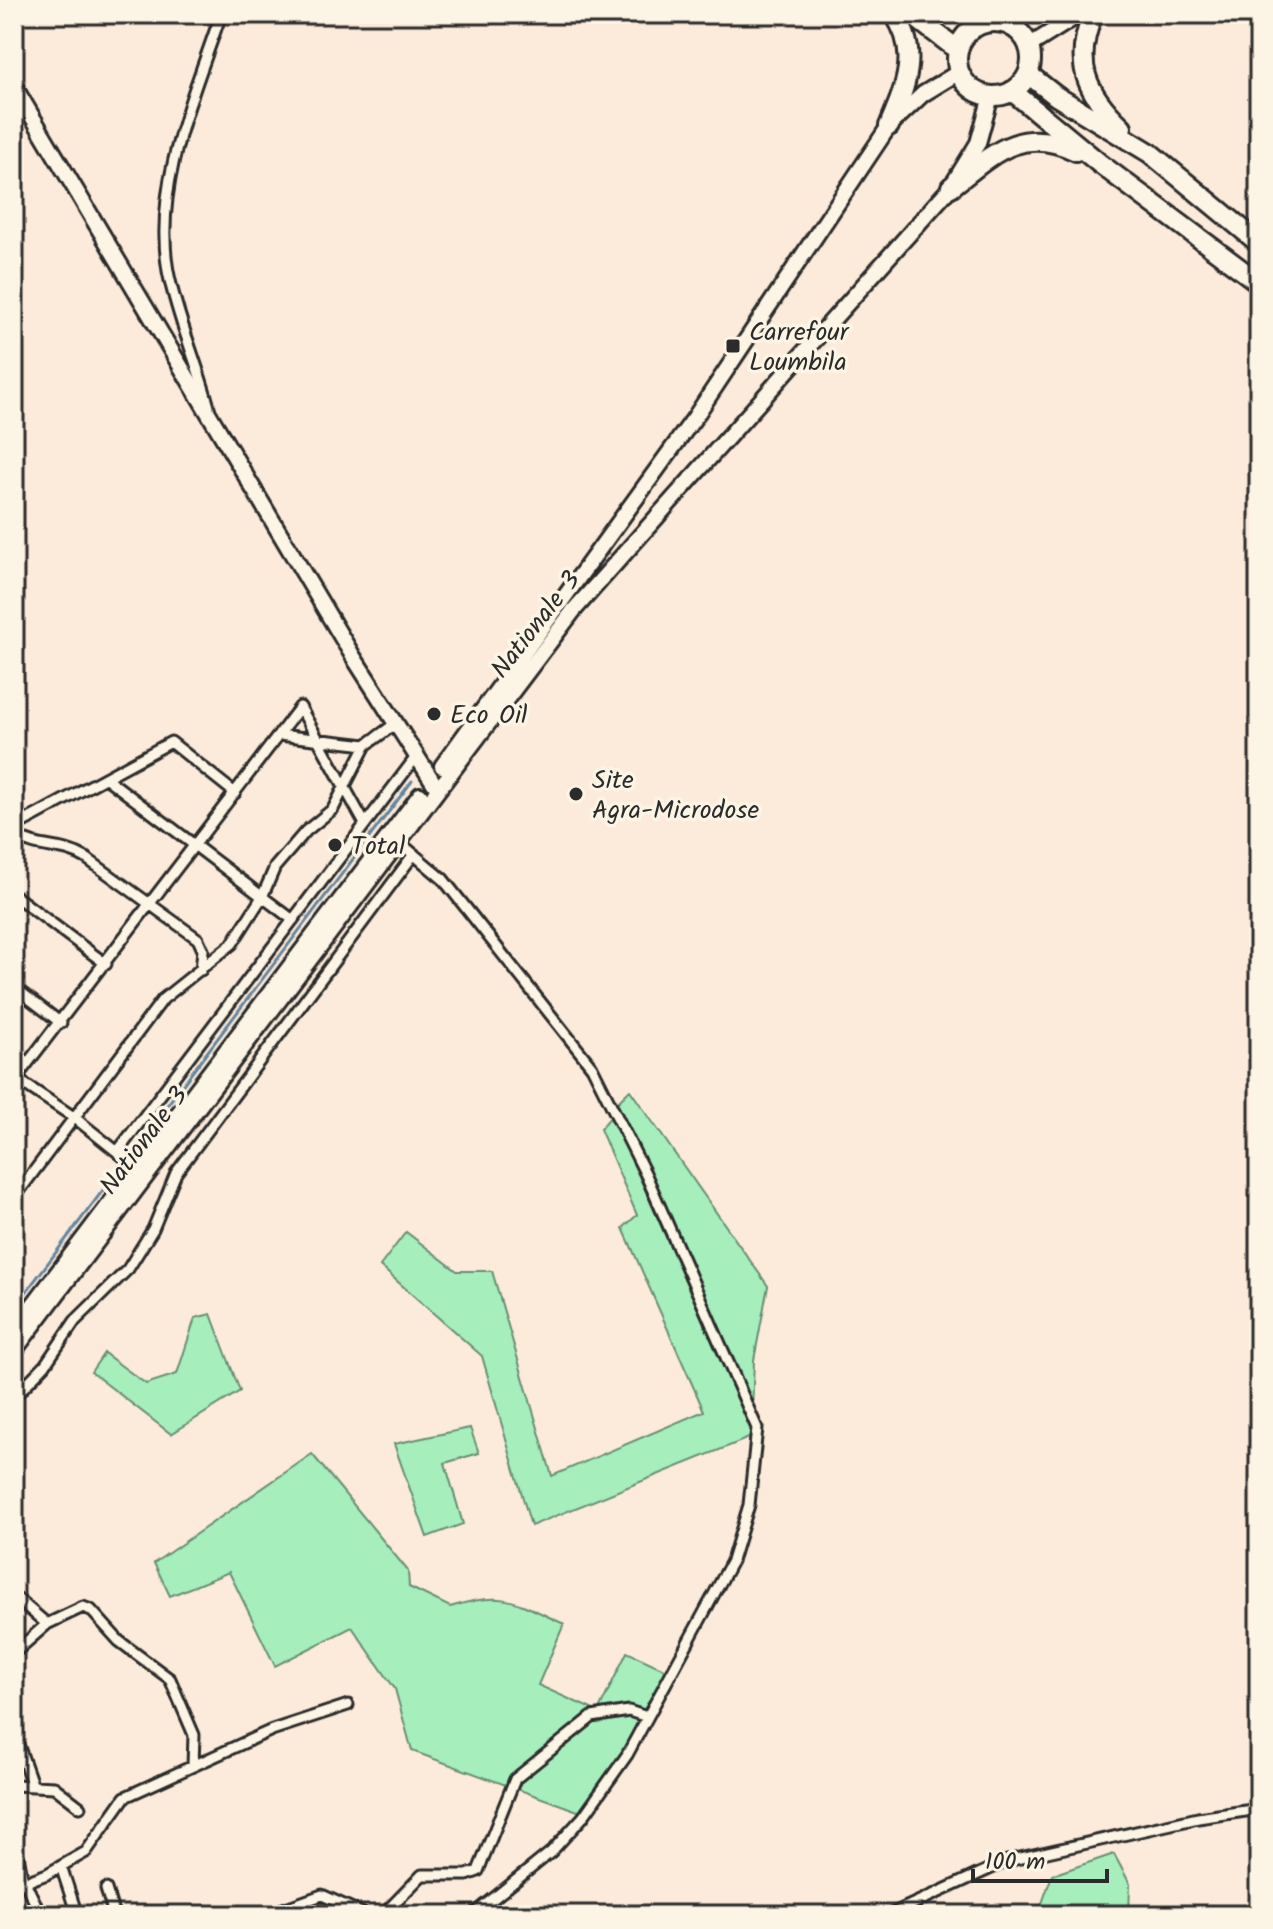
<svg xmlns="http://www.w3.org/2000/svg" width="1273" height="1929" font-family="Kalam,sans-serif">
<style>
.green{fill:#a6efbd;stroke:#688d74;stroke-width:2}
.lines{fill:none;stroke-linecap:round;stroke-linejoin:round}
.stream{stroke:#65859d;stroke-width:3}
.street-casing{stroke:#2b2b2b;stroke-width:15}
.secondary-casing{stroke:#2b2b2b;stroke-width:20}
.primary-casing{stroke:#2b2b2b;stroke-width:20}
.highway-casing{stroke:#2b2b2b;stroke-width:24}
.street{stroke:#fcf5e5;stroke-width:9}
.secondary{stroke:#fcf5e5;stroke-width:14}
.primary{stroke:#fcf5e5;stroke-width:14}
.highway{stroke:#fcf5e5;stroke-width:18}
.poi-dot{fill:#2b2b2b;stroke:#fcf5e5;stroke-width:3}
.labels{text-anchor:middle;stroke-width:7;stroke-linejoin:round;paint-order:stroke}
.poi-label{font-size:26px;fill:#2b2b2b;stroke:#fcf5e5;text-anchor:start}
.street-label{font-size:26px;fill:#2b2b2b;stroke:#fcf5e5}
</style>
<rect width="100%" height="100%" fill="#fcebda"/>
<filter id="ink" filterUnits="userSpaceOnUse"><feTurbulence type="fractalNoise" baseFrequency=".0125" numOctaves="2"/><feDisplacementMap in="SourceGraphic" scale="16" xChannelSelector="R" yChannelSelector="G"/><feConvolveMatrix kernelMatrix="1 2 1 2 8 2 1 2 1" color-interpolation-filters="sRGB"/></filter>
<g filter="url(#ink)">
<!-- green -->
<path class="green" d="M630,1090L768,1286L754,1360L752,1412L614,1106Z
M612,1115L754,1436L531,1526L482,1356L380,1266L406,1232L457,1271H492L552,1476L704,1411L623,1228L637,1215L600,1129Z
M211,1314L240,1391L171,1434L91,1372L104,1353L146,1384L177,1374L195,1318Z
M470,1428L479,1453L445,1463L463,1524L427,1537L394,1444Z
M312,1454L408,1571L409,1587L450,1607C505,1590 514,1601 564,1624L538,1685L598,1712L627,1652L673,1673L589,1815L412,1751L395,1689L352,1627L275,1666L229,1572L170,1596L154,1563Z
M1114,1854L1130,1884L1129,1915H1038L1052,1875Z"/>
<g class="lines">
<!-- stream -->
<path class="stream" d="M14,1308L412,781"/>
<!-- street casing -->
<g class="street-casing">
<path id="street" d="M209,407C197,361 177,318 168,271C153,185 194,94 221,14
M279,735L366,745L395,724
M106,778L293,920
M14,827L171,742L235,793
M14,835C40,851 61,843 86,858L198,939L203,950L201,970
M398,841L443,879L592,1067L646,1175L757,1428L749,1505L732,1561L627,1755L583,1817L551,1852L473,1915
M14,895L106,964
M14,987L61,1023
M14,1077L75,1118L140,1170
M14,1081L300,707L365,824
M118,1151L416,757
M14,1198L163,999L232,944L262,897L275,867L306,831L333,809L366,745
M14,1397L45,1365L75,1321L128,1269L153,1229L176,1173L414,854
M14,1596L47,1624
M14,1626V1649
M14,1653L47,1624L83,1607L91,1610L119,1641L170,1679L194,1735L193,1765
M14,1733L32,1784
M14,1785L54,1787L80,1807
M14,1835L22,1876L41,1915
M61,1866L77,1915
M14,1886L47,1874L86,1852L125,1797L272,1730L348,1705
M106,1889L114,1915
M266,1915L322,1895L366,1915
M383,1915L422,1875H467L478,1871L515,1779L592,1717L629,1711L647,1717
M889,1915L1007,1861L1198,1818L1259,1809"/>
</g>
<!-- secondary casing -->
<g class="secondary-casing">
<path id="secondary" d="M14,86L354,658L437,788"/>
</g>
<!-- primary casing -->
<g class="primary-casing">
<path id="primary" d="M997,22L1000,14
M1029,46L1080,14
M442,766L695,417L889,126L923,94L959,72
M14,1330L420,795
M14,1351L574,610L951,187L978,143L991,96"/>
</g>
<!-- highway casing -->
<g class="highway-casing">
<path id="highway" d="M911,14L958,50
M1093,14C1073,63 1085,92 1122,127
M957 59a37 37 0 1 1 74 0a37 37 0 1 1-74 0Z
M1028,74L1056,96L1150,153L1259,243
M1012,91L1099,163L1259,283
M889,126C905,88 921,52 894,14
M951,187C992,155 1020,124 1076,151"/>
</g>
<!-- street -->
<use href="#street" class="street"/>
<!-- secondary -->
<use href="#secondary" class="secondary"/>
<!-- primary -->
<use href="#primary" class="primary"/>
<!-- highway -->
<use href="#highway" class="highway"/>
</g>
</g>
<!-- markers -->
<g class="poi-dot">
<rect x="725" y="338" width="16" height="16" rx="4"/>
<circle cx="434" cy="714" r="8"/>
<circle cx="576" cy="794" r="8"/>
<circle cx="335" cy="845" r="8"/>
</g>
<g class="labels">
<!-- poi labels -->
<g class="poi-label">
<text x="749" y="340">Carrefour<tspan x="749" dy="30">Loumbila</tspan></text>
<text x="450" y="723">Eco Oil</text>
<text x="592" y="788">Site<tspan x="592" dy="30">Agra-Microdose</tspan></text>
<text x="351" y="854">Total</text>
</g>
<!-- street labels -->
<g class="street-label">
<text transform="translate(535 624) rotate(-52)" y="9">Nationale 3</text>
<text transform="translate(143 1140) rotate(-53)" y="9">Nationale 3</text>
</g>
</g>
<!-- margin -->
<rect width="1273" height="1929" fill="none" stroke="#fcf5e5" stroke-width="48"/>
<rect x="24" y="24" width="1225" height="1881" fill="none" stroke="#2b2b2b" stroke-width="3" filter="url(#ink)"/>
<!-- scale -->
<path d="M973 1869v12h134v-12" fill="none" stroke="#2b2b2b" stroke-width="4"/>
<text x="985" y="1869" font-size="24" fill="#2b2b2b" stroke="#fcf5e5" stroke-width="6" paint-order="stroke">100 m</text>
</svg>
